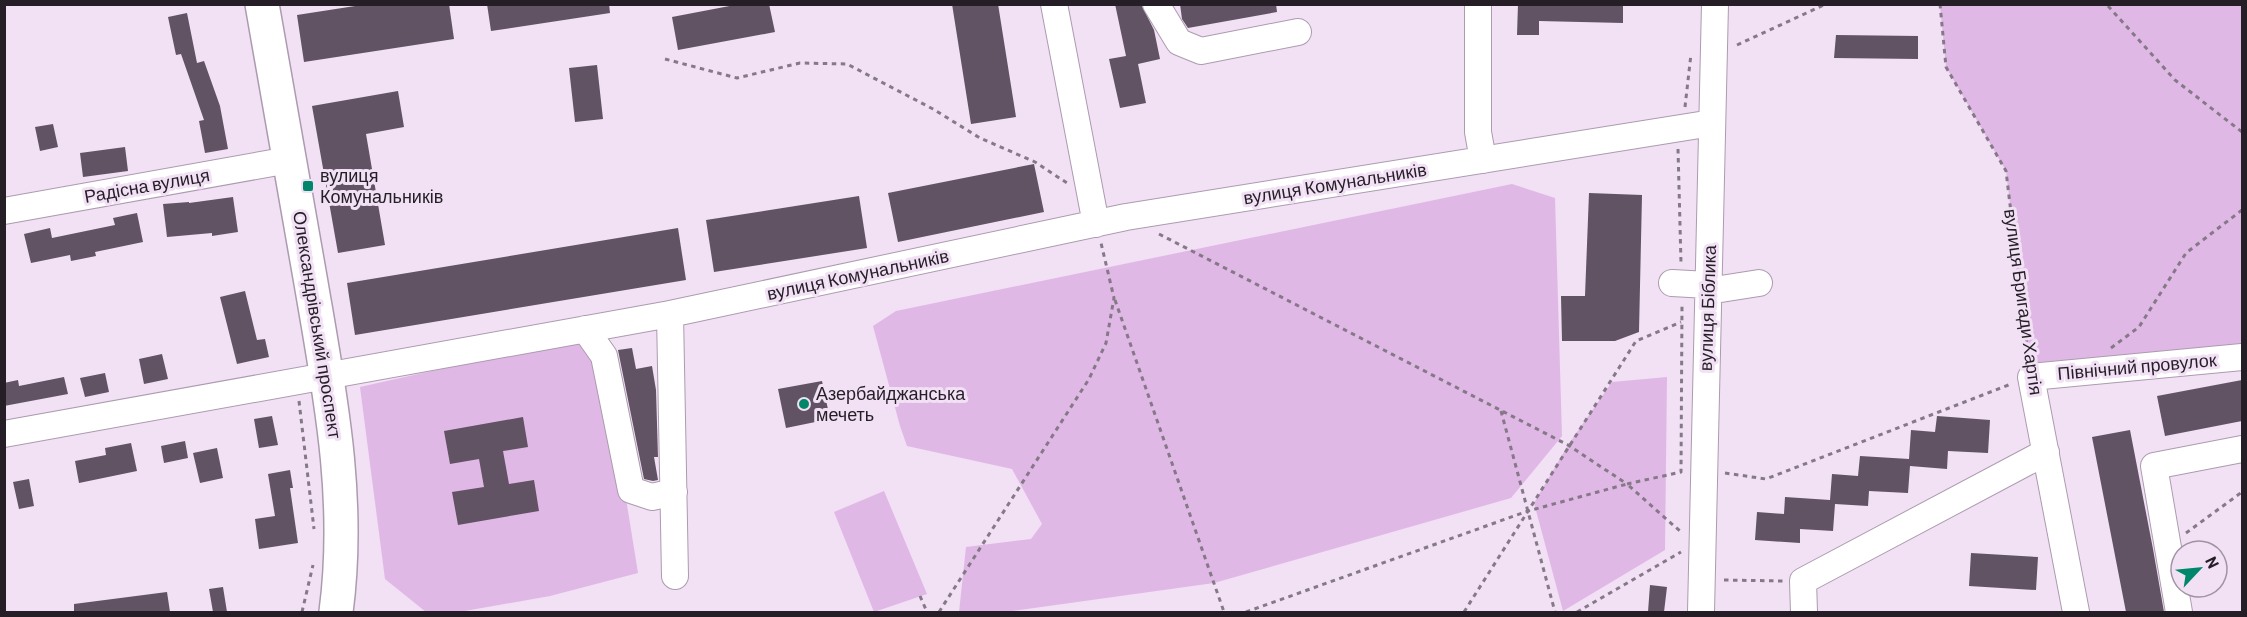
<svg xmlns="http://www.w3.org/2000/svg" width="2247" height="617" font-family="Barlow,sans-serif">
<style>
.green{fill:#e0b8e6}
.building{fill:#615264}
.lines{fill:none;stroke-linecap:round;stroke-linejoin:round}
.minor-casing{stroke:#ac9baf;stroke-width:28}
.major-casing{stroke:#ac9baf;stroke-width:36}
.path{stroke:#857987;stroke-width:3;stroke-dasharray:4.5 4.5;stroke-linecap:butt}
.minor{stroke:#fff;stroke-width:26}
.major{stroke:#fff;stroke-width:33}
.poi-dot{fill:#00866a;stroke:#f2e0f5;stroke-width:2}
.labels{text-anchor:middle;stroke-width:6;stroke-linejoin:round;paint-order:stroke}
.poi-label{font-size:18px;fill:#251e26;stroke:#f2e0f5;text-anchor:start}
.street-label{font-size:18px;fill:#251e26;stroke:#f2e0f5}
</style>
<rect width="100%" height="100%" fill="#f2e0f5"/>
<!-- green -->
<path class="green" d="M2166,4L2242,5V343L2031,377L2006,171L1946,67L1940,5Z
M1512,184L1555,198L1562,436L1511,498L1214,583L1005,612H959L966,547L1031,539L1042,524L1012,469L907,446L900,426L873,326L896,311Z
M580,338L597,358L617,443L638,573L550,596L459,612H426L385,579L360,387Z
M1667,377L1665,550L1563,611L1534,503L1568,445L1612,382Z
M884,491L927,594L874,612L834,512Z"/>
<!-- building -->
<path class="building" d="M368,4H449L454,39L304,62L297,15Z
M487,4H609L610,13L491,31Z
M740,4H769L775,32L678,50L672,17Z
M952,4H998L1016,117L971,124Z
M1115,4H1141L1154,30L1160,59L1138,64L1146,103L1120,108L1109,59L1126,56Z
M1180,4H1276L1277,12L1188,28L1182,19Z
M1518,4H1623V23L1539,21V35H1517Z
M187,13L197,63L204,61L220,106L228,149L205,153L199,121L204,120L181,54L176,55L168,17Z
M1836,35L1918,36V59L1834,58Z
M597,65L603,119L575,122L569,68Z
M398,91L404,127L366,134L385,245L338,253L312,106Z
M53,124L58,147L40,151L35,127Z
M125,147L128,171L83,177L80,153Z
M1034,164L1044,212L898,242L888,193Z
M1589,193L1642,195L1639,332L1615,341H1562L1561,296H1585Z
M859,196L867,248L714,272L706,220Z
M233,197L238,232L212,236V233L167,237L163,204L189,202V203Z
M137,213L143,242L95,252L96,256L71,261L70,255L31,263L24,234L50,228L52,238L115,225L113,218Z
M678,228L686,280L355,335L347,283Z
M245,291L257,340L265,339L269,357L237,364L220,297Z
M632,348L636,369L652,366L656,390L658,457H654L658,480L653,481L644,479L618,350Z
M162,354L168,379L144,384L139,359Z
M105,373L109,392L85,397L80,378Z
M64,377L68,394L4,406V383L18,380L19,386Z
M2242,380V421L2165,436L2157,396Z
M822,381L830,419L786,428L778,389Z
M272,416L278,445L259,448L254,419Z
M1937,416L1990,420L1988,453L1948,451L1947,469L1910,466L1908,493L1869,491L1868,506L1835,504L1833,531L1800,529V543L1755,540L1757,512L1784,514L1785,497L1830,500L1832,474L1858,476L1860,456L1909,459L1911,430L1935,432Z
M523,417L528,447L503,451L509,484L534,480L539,511L458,525L452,492L484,487L479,459L450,464L444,431Z
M2130,430L2153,549L2164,612H2126L2092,437Z
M185,441L188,458L164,463L161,446Z
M131,443L137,471L79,483L75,461L106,455L105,448Z
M217,448L223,478L200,483L193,453Z
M290,470L293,488H290L298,543L259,549L255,519L275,516L268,474Z
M29,479L34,506L19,509L13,482Z
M1971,553L2038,557L2036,590L1969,586Z
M1650,585L1667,587L1664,612H1648Z
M223,587L227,612H213L209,589Z
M167,592L170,612H74V604Z"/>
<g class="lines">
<!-- minor casing -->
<g class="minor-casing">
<path id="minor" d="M1054,4L1096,224
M1156,4L1179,42L1201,51L1298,32
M1478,4V132L1483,160
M4,211L289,160
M1672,283L1708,285
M1708,291L1759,283
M670,314L675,576
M585,329L604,356L631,490L652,497L674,492
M4,434L670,314L1126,217L1712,123
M1701,612L1715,4
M1804,612L1803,581L2046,452
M2076,612L2031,377L2242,357
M2179,612L2154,466L2242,449"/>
</g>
<!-- major casing -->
<g class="major-casing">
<path id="major" d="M262,4C278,97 294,190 311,283C330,394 351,499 336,612"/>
</g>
<!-- path -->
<path class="path" d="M1923,4H2166
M1940,4L1946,67L2006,171L2028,355
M2108,6L2175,80L2242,132
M1737,45L1826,4
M665,59L737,78L800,63L847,64L933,109L980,138L1035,162L1067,183
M1685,107L1691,54
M1678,149L1681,263
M1159,234L1568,445L1627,484L1681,472L1682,305
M1115,300L1224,612
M2111,348L2139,327L2186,253L2242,210
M299,401L314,529
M1501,411L1555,612
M1725,473L1766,479L2011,384
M2186,533L2242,492
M1724,580L1783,581
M920,596L927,612
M302,612L313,565
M939,612L1089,379L1106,343L1114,298L1101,243
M1246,612L1528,511L1627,484L1681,532
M1464,612L1636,341L1681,322
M1577,612L1681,552"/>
<!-- minor -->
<use href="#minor" class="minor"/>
<!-- major -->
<use href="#major" class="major"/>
</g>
<!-- markers -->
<g class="poi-dot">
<rect x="302" y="180" width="12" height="12" rx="3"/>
<circle cx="804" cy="404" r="6"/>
</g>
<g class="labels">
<!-- poi labels -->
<g class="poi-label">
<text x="320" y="182">вулиця<tspan x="320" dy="21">Комунальників</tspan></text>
<text x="816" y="400">Азербайджанська<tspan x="816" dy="21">мечеть</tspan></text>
</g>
<!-- street labels -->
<g class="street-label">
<text transform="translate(1335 184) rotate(-9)" y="6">вулиця Комунальників</text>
<text transform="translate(147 186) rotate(-10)" y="6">Радісна вулиця</text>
<text transform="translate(858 275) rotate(-12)" y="6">вулиця Комунальників</text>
<text transform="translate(2023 302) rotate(82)" y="6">вулиця Бригади Хартія</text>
<text transform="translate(1708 308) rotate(-88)" y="6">вулиця Біблика</text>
<text transform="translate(317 325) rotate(81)" y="6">Олександрівський проспект</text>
<text transform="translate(2137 367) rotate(-5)" y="6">Північний провулок</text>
</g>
</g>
<!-- border -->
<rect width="2247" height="617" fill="none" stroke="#251e26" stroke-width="12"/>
<!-- north arrow -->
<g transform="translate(2199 569) rotate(64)"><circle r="28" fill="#f2e0f5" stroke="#a092a2" stroke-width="1.5"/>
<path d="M0-4.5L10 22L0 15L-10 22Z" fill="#00866a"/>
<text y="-9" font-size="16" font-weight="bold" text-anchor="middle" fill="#251e26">N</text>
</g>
</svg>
